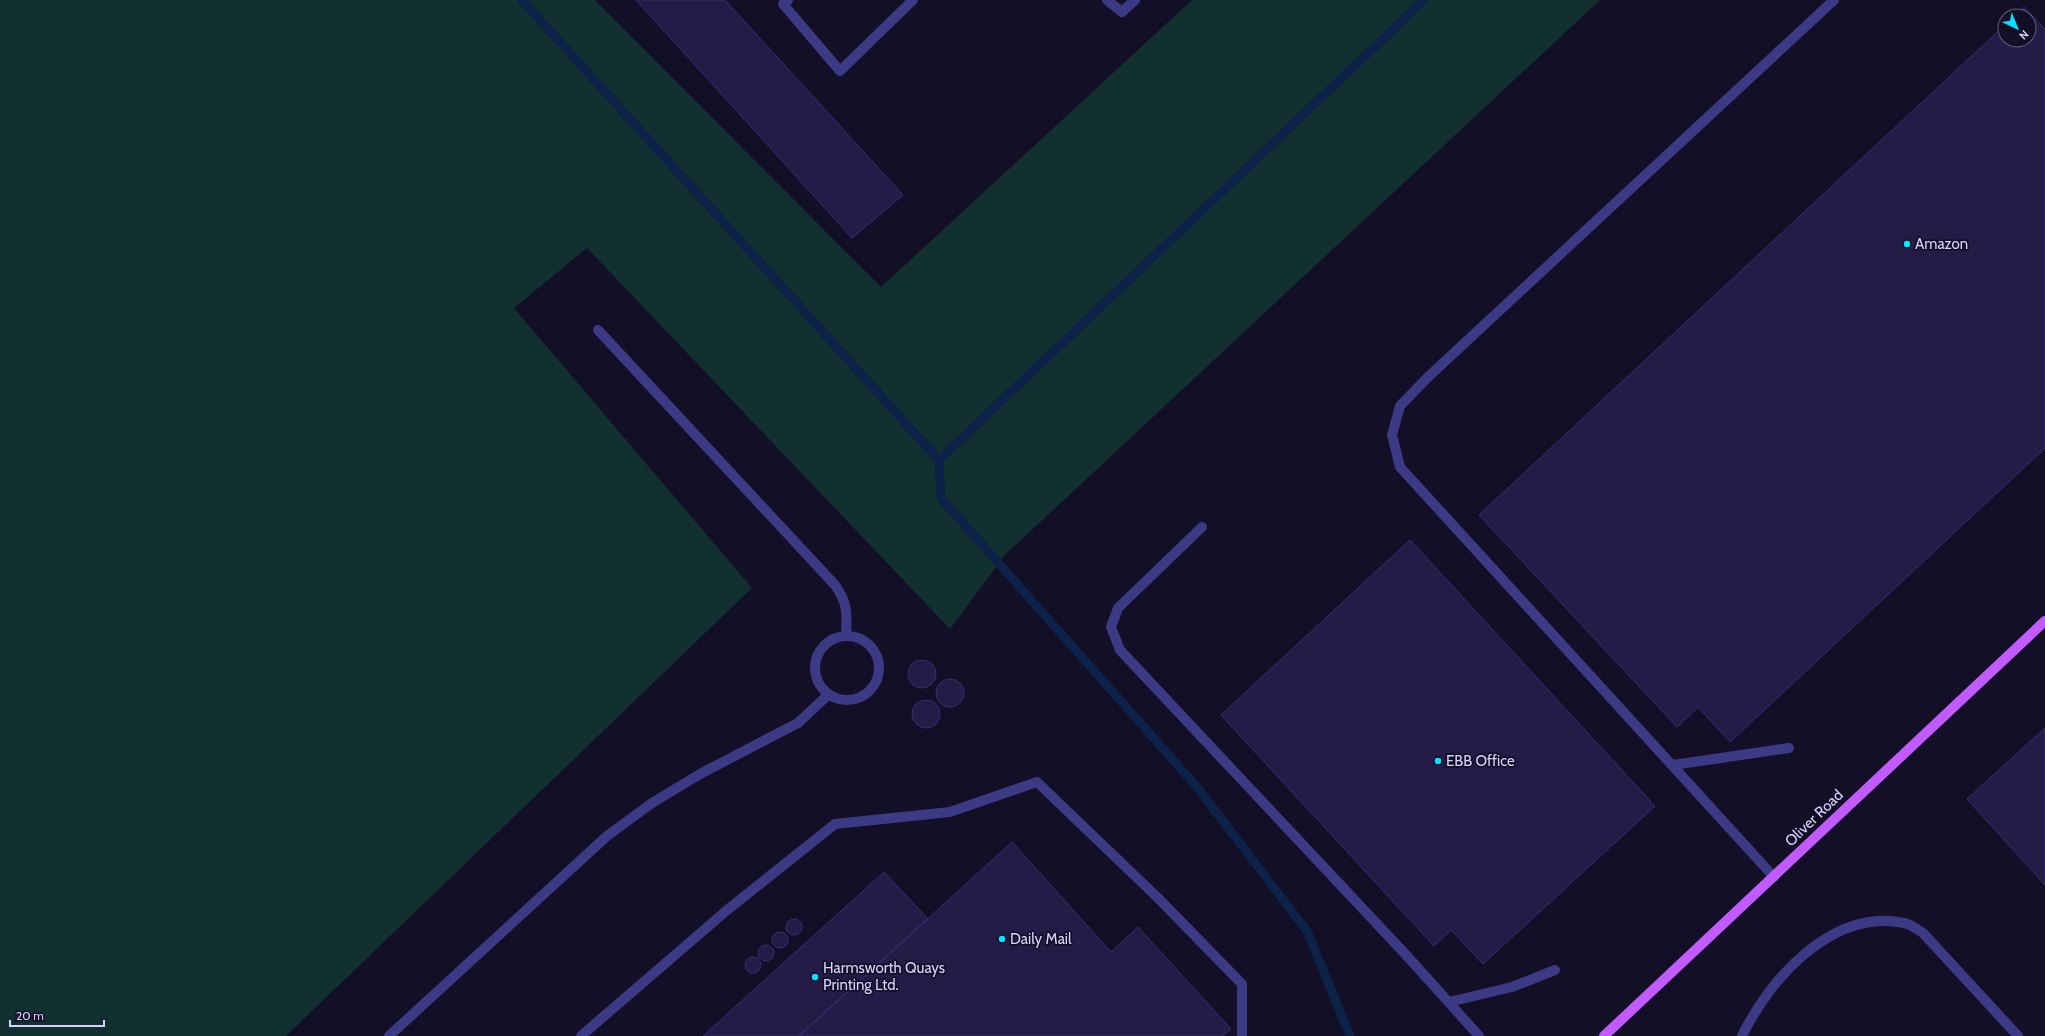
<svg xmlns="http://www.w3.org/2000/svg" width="2045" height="1036" font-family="Cabin,sans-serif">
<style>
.green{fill:#12302f}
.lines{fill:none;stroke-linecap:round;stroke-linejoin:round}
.stream{stroke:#0c2248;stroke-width:9}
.building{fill:#241b47;stroke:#3b2d73}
.minor{stroke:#3d3a85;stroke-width:10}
.major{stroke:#c25bff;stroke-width:10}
.poi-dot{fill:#00e5ff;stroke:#130f26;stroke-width:1.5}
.labels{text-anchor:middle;stroke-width:3.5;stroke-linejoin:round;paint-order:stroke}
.poi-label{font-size:15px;fill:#d9d4ff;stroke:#130f26;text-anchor:start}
.street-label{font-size:15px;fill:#d9d4ff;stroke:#130f26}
</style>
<rect width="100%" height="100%" fill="#130f26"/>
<!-- green -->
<path class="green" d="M0,0H595L881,287L1192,0H1600L1005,555L950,629L587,248L514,308L752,588L286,1036H0Z"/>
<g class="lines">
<!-- stream -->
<path class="stream" d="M522,0L939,460L941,498L1197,787L1307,931L1350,1036
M939,460L1424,0"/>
</g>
<!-- building -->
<path class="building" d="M636,0H725L903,195L852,238Z
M2024,7L2045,29V448L1730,742L1698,707L1677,727L1479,515L2005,25V40H2029V16H2014Z
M1410,540L1655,806L1483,964L1451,930L1434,946L1221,715Z
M908 674a14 14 0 1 1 28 0a14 14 0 1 1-28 0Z
M936 693a14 14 0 1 1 28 0a14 14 0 1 1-28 0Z
M912 714a14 14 0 1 1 28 0a14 14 0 1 1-28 0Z
M2045,728V885L1967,799Z
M1012,842L1111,952L1138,927L1231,1029L1223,1036H799Z
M884,872L928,919L799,1036H703Z
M786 927a8 8 0 1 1 16 0a8 8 0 1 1-16 0Z
M772 940a8 8 0 1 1 16 0a8 8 0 1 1-16 0Z
M758 953a8 8 0 1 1 16 0a8 8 0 1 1-16 0Z
M745 965a8 8 0 1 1 16 0a8 8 0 1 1-16 0Z"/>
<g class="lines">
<!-- minor -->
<path class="minor" d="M788,0L783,4L840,71L913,0
M1107,0L1122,12L1135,0
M598,330L835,585C848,603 847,614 846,636
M1202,527L1118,608L1111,627L1120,650L1408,957L1479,1036
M815 668a32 32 0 1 1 64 0a32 32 0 1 1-64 0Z
M1673,765L1789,748
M1774,877L1400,467L1392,435L1400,406L1428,377L1834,0
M1449,1002L1512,987L1555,970
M389,1036L607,836L652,803L700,774L798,723L829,694
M581,1036L726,911L835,824L950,812L1037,782L1158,898L1242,984V1036
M1742,1036C1770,978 1833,908 1904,923C1911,924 1918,930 1923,933L2018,1036"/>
<!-- major -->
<path class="major" d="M1604,1036L2045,621"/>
</g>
<!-- markers -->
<g class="poi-dot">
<circle cx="1907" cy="244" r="4"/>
<circle cx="1438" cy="761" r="4"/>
<circle cx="1002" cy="939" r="4"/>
<circle cx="815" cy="977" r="4"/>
</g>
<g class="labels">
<!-- poi labels -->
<g class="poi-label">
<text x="1915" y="249">Amazon</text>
<text x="1446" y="766">EBB Office</text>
<text x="1010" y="944">Daily Mail</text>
<text x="823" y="973">Harmsworth Quays<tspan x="823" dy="17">Printing Ltd.</tspan></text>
</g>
<!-- street labels -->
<g class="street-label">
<text transform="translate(1814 818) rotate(-44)" y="5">Oliver Road</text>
</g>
</g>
<!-- north arrow -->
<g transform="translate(2017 28) rotate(136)"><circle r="19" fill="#130f26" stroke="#625e7d"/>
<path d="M0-3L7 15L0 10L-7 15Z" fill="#00e5ff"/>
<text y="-6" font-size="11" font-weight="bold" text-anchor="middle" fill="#d9d4ff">N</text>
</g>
<!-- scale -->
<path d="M10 1020v6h94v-6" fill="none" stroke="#d9d4ff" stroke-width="2"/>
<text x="16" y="1020" font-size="12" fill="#d9d4ff" stroke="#130f26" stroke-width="3" paint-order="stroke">20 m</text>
</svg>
